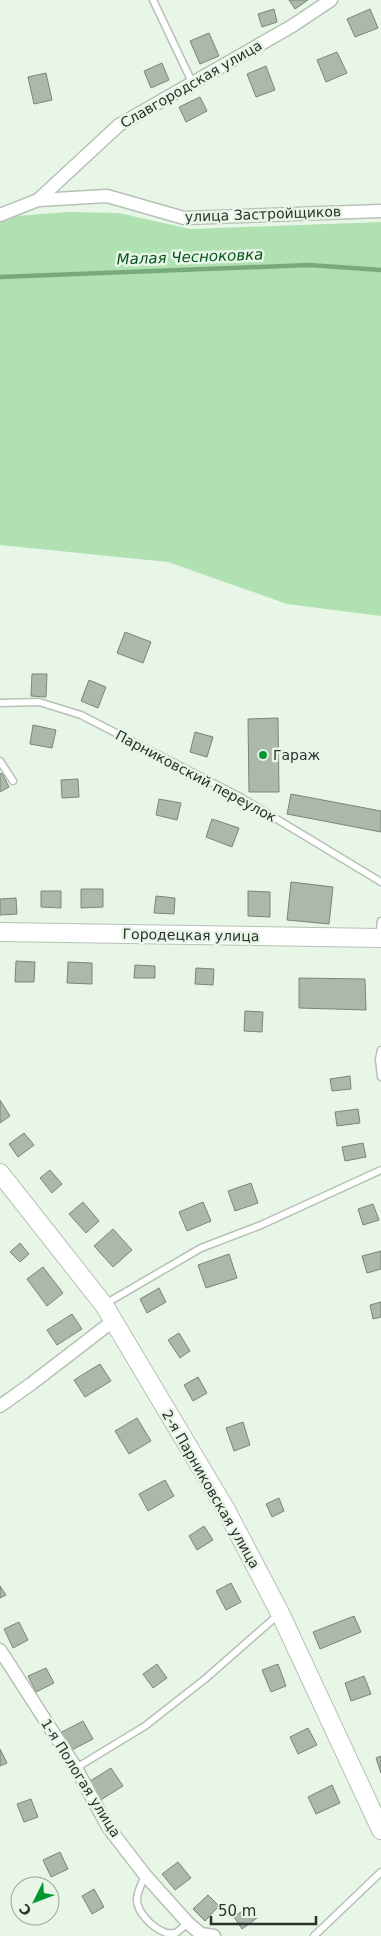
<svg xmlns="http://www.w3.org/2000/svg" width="381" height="1936" font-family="'DejaVu Sans',sans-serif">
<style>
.green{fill:#b0e1b2}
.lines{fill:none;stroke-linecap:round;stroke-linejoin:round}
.stream{stroke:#78aa7c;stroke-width:4.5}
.building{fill:#abb8ab;stroke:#7a867a}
.lane-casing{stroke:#b5c2b5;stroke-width:9}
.street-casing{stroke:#b5c2b5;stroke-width:15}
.secondary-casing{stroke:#b5c2b5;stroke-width:20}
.lane{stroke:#fff;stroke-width:6}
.street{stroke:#fff;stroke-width:12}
.secondary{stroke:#fff;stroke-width:18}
.poi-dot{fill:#009730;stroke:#e8f6e8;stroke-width:2}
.labels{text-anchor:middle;stroke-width:5;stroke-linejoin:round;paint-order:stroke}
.street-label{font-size:14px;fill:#2c312c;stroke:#e8f6e8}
.poi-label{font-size:14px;fill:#2c312c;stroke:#e8f6e8;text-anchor:start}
.water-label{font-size:15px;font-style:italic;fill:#055419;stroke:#e8f6e8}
</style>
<rect width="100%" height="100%" fill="#e8f6e8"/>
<!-- green -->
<path class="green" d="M68,212L119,213L190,229L381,222V616L287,604L168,562L0,545V223L16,216Z"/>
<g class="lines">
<!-- stream -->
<path class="stream" d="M0,277L309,265L381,270"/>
</g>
<!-- building -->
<path class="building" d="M289,0H308L295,9Z
M274,9L277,22L262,27L258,14Z
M370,9L378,28L355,37L347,19Z
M209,33L219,56L200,64L190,41Z
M337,52L347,73L326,82L317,60Z
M162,63L169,80L151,88L144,71Z
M266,66L275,90L256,97L247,74Z
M46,73L52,100L34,104L28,77Z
M200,97L207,111L186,122L179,107Z
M125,632L151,642L143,663L117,653Z
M32,674H47L46,697L31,696Z
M89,680L106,687L98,708L81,701Z
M278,718L279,792H249L248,719Z
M33,725L56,730L52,748L30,744Z
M195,732L213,737L207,757L190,752Z
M2,773L9,787L0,792V774Z
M78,779L79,797L62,798L61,780Z
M291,794L381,811V832L287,814Z
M159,799L181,803L177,820L156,815Z
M212,819L239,828L232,847L206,837Z
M291,882L333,887L329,924L287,920Z
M81,889H103V907L81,908Z
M41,891H61V908L41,907Z
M248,891L270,892V917L248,916Z
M156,896L175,898L174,914L154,913Z
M16,898L17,914L0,915V899Z
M16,961L35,962L34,982H15Z
M68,962L92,963V984L67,983Z
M135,965L155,966V978H134Z
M196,968L214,969L213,985L195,984Z
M299,978L365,979L366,1010L299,1008Z
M245,1011L263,1012L262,1032L244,1031Z
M350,1076L351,1089L332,1091L330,1079Z
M0,1100L10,1116L0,1123Z
M358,1109L360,1123L337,1126L335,1112Z
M24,1133L34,1145L18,1157L9,1144Z
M363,1143L366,1157L345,1161L342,1147Z
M50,1170L62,1184L52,1193L40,1178Z
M251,1183L258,1203L235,1211L228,1191Z
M83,1202L99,1221L86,1233L69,1214Z
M203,1202L211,1221L187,1231L179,1212Z
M373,1204L379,1220L363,1225L358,1209Z
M113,1229L132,1250L113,1267L94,1246Z
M20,1243L29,1254L20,1262L10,1252Z
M381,1251V1269L367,1273L362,1256Z
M229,1254L237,1278L206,1288L198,1265Z
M43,1267L63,1293L47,1306L27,1279Z
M159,1288L166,1302L147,1313L140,1299Z
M381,1302V1317L373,1319L370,1305Z
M72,1314L82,1329L57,1345L47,1330Z
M179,1333L190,1351L180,1358L168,1340Z
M100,1364L111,1381L85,1397L74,1380Z
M198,1377L207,1393L193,1401L184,1385Z
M137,1418L151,1441L129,1454L115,1431Z
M243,1422L250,1445L234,1451L226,1428Z
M165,1480L174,1496L148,1511L139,1494Z
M279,1498L284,1511L272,1517L266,1504Z
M204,1526L213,1540L197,1550L189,1536Z
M231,1583L241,1602L226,1610L216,1591Z
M0,1586L6,1595L0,1598Z
M354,1616L361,1632L320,1649L313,1632Z
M19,1622L28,1640L13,1648L4,1629Z
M157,1664L167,1678L153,1688L143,1674Z
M278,1664L286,1686L271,1692L262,1670Z
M46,1668L54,1683L36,1692L28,1676Z
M364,1676L371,1694L351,1701L345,1683Z
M83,1721L93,1739L70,1751L60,1733Z
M308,1728L317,1745L298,1754L290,1737Z
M0,1749L7,1763L0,1766Z
M381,1756V1773L376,1758Z
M111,1768L123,1786L99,1801L87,1783Z
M332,1785L340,1803L316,1814L308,1797Z
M31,1799L38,1817L24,1822L17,1804Z
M60,1852L68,1869L51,1877L43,1860Z
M178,1862L191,1878L175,1890L162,1874Z
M94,1889L104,1907L92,1914L82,1896Z
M208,1895L219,1906L205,1921L193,1909Z
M249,1906L257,1918L242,1929L234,1917Z"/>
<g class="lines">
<!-- lane casing -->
<g class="lane-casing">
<path id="lane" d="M153,0L192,82
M0,703L39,702L81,715L242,798L381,882
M0,761L13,781
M379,937L381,921
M381,1050L379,1059L381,1077
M105,1304L201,1248L261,1225L381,1170
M76,1768L145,1726L205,1679L279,1614
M145,1875C142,1883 138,1890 137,1898C136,1912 152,1927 164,1932C167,1934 172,1933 176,1933L188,1923
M314,1936L381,1872"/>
</g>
<!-- street casing -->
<g class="street-casing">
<path id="street" d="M38,200L119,125L292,26L331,0
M0,215L38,200L107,196L184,218L381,211
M0,1406L31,1384L113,1321
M0,1650L76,1768L108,1827L145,1875L188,1923L201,1934L214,1936"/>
</g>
<!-- secondary casing -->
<g class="secondary-casing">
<path id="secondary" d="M0,932L381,938
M0,1173L104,1305L225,1508L280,1613L381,1830"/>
</g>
<!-- lane -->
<use href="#lane" class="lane"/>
<!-- street -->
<use href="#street" class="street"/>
<!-- secondary -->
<use href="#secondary" class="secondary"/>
</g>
<!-- markers -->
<circle class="poi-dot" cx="263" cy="755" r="5"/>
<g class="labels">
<!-- street labels -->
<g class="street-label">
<text transform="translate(191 84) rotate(-30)" y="5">Славгородская улица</text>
<text transform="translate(263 214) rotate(-2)" y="5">улица Застройщиков</text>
<text transform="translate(196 776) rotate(28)" y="5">Парниковский переулок</text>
<text transform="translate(191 935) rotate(1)" y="5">Городецкая улица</text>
<text transform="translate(211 1489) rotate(60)" y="5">2-я Парниковская улица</text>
<text transform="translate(81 1778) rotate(58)" y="5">1-я Пологая улица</text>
</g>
<!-- poi labels -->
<g class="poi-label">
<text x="273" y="760">Гараж</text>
</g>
<!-- water labels -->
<g class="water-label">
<text transform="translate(190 257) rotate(-2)" y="5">Малая Чесноковка</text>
</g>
</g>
<!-- north arrow -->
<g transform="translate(35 1901) rotate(228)"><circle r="24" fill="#e8f6e8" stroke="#9da79d"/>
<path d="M0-4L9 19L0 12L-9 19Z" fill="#009730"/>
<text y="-8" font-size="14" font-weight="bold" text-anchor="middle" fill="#2c312c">С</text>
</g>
<!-- scale -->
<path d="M211 1916v8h105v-8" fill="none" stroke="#2c312c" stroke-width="2.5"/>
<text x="218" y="1916" font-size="15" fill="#2c312c" stroke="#e8f6e8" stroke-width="4" paint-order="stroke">50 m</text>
</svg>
